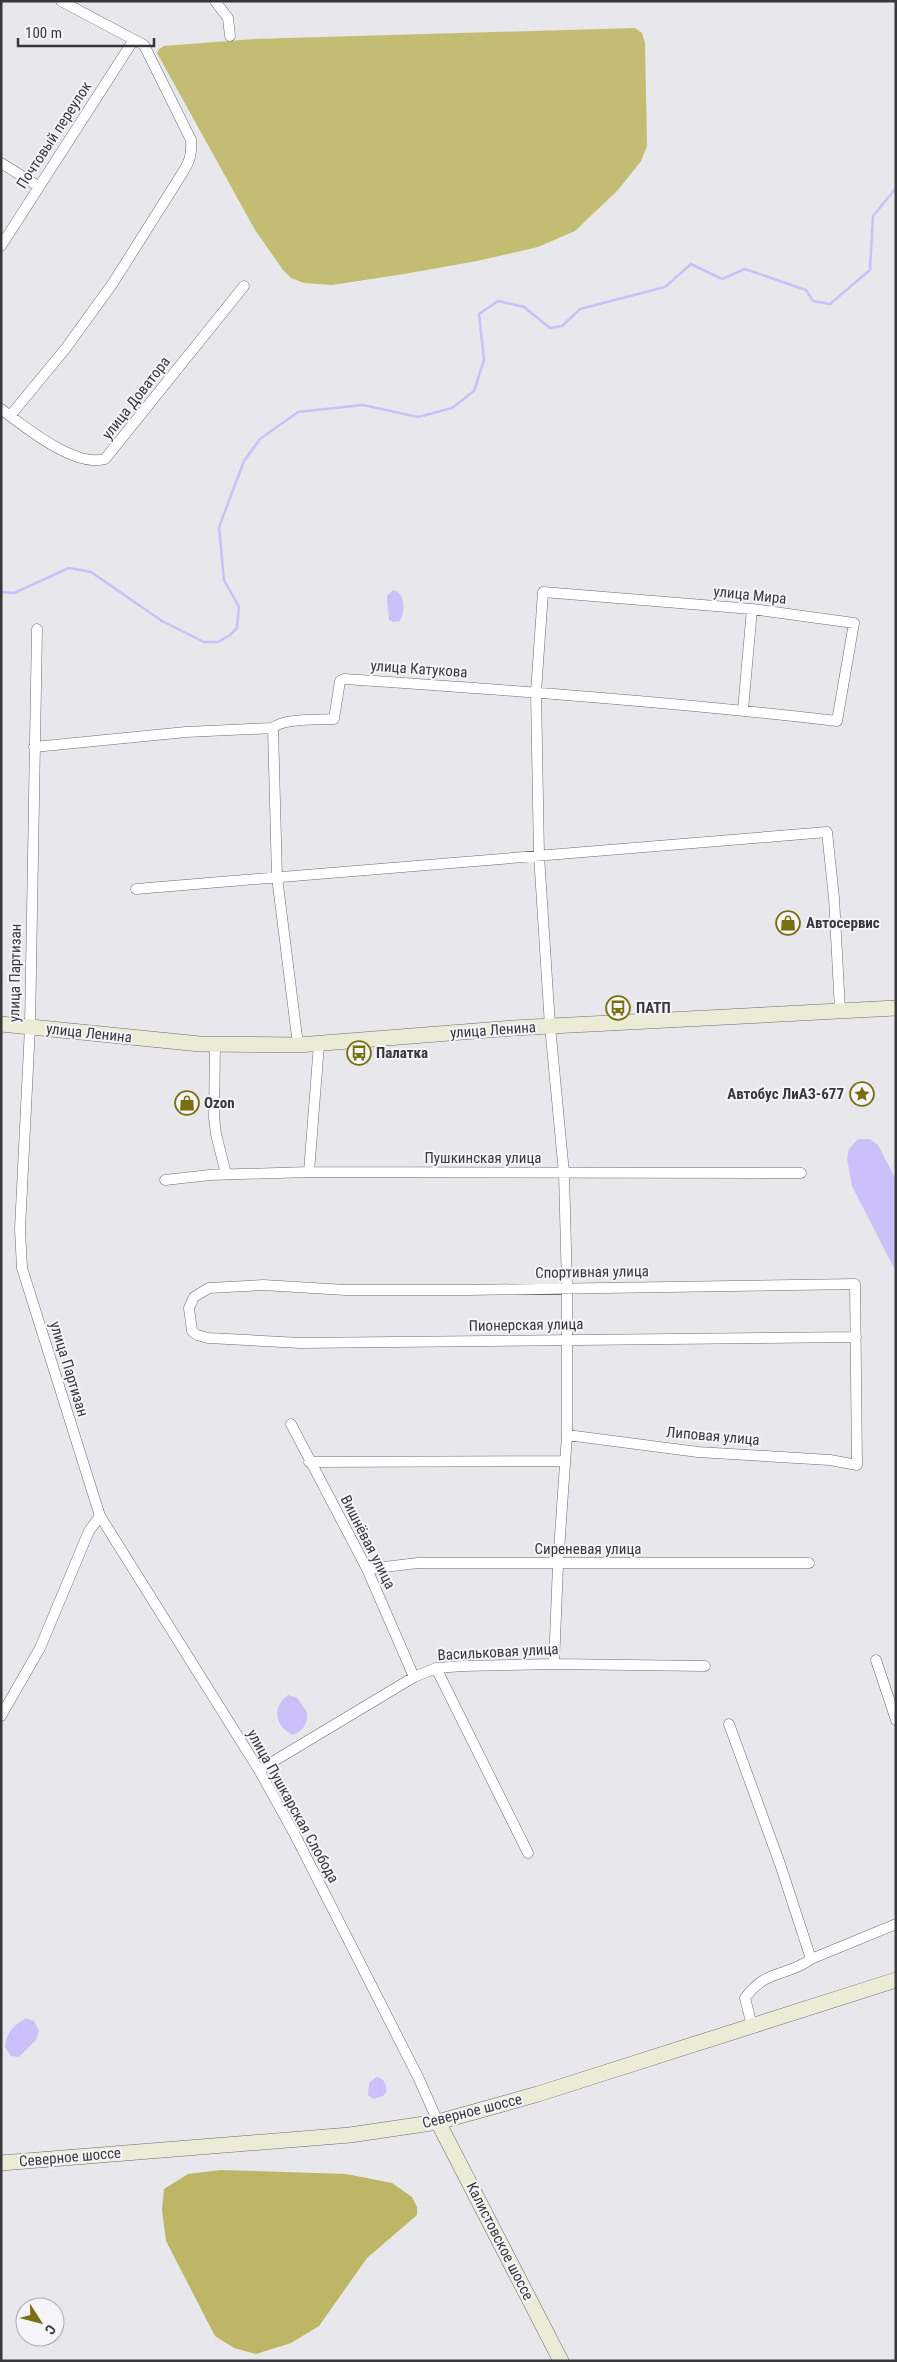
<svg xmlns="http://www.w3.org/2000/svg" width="897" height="2362" font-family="'Roboto Condensed',sans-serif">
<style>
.green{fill:#c3bd73}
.forest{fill:#bdb667}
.water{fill:#ccc0fa}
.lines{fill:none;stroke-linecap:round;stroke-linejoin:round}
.stream{stroke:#ccc0fa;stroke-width:2.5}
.street-casing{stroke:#6e6d72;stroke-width:11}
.secondary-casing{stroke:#6e6d72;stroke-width:16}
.street{stroke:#fff;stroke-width:10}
.secondary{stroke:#ecebd5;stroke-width:15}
.labels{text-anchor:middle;stroke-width:4;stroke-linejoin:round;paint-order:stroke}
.street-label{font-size:15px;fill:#38383a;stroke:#f5f4f9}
.poi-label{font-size:15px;font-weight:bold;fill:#38383a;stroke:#f5f4f9;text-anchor:start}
</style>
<rect width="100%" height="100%" fill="#e7e7ec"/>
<!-- green -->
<path class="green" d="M635,28L642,33L645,43L647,146L641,161L618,190L575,231L538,247L477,261L404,274L332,285L304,283L291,278L283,270L255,230L157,53L159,49L164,46L254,39Z"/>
<!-- forest -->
<path class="forest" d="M221,2170L346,2174L392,2183L412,2197L417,2207V2215L367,2258L319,2326L291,2343L256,2354L234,2348L215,2336L166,2241L162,2210L164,2189L188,2174Z"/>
<!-- water -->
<path class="water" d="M393,590C406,593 405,611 400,621L394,622L389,620L387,596Z
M858,1139H870L878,1145L896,1180V1272L852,1186L847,1159L849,1149Z
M288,1695L297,1698L307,1712C308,1724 304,1730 293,1735C275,1727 271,1707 288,1695Z
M26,2018L34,2021L39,2031L36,2040L19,2057L11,2056L5,2047C6,2033 14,2025 26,2018Z
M376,2077C385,2078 385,2083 387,2091L383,2096L373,2099L368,2095L369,2083Z"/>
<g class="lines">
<!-- stream -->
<path class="stream" d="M1,592L14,593L69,568L91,572L162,621L204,642H218L230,635L237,628L239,607L224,580L219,527L244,461L260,439L298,412L363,405L418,417L452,408L474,391L484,360L479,314L498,301L524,307L550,328L562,326L580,309L665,287L691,264L722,279L745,269L806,290L813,301L830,304L870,270L873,216L896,188"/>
<!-- street casing -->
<g class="street-casing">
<path id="street" d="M215,1L228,18L230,36
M1,163L38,186
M1,246L133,41
M1,409C25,427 75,468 105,459L244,286
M10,416L66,348L113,283L183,172C190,161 192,153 191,140L144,45L61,1
M37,629L30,1027L20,1229L22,1268L100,1516L259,1770L294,1833L419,2079L438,2122
M743,710L752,609
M273,728L277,877L298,1045
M34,747L186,732L273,728C283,718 318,720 334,719L340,681L344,679C509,690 673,702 837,721L854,623L752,609L543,592L536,692L539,855L550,1026L564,1173L567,1287V1435L558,1565L554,1664
M136,889L827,832L834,898L840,1010
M215,1044L214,1117L216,1134L226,1174
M309,1172L319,1044
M165,1180L210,1175L309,1172L801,1173
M291,1424L367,1569L414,1677
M567,1435L698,1452L830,1460L857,1465L855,1284L469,1290H346L263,1285L209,1288L194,1297L189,1308L192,1331L197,1335L208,1338L300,1343L856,1337
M309,1462L565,1461
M367,1569L418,1563H809
M876,1660L896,1720
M436,1668L528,1853
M1,1716L40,1648L89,1531L100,1516
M729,1724L780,1864L811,1959
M259,1770L414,1677L436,1668L463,1666L554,1664L705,1666
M752,2026L745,1998C767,1968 787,1977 811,1959L896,1924"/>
</g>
<!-- secondary casing -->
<g class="secondary-casing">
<path id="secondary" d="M1,1024L200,1044L298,1045L513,1028L896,1008
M438,2122L561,2361
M1,2163L350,2135L438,2122L538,2094L896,1980"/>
</g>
<!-- street -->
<use href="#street" class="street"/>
<!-- secondary -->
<use href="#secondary" class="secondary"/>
</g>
<!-- icons -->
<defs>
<g id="shop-ring" transform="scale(1.25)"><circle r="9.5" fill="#f5f4f9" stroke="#786f0e" stroke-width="1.5"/><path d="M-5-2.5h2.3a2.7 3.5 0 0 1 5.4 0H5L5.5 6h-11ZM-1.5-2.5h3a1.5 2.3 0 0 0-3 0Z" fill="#786f0e"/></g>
<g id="bus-ring" transform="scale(1.25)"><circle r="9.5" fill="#f5f4f9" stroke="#786f0e" stroke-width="1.5"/><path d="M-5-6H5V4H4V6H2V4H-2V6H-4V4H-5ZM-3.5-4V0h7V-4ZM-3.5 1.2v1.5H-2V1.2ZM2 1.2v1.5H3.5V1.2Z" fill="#786f0e"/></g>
<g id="sight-ring" transform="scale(1.25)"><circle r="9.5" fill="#f5f4f9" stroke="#786f0e" stroke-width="1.5"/><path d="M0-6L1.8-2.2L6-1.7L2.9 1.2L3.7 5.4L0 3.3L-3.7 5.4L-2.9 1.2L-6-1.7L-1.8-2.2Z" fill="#786f0e"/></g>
</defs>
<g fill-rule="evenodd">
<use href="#shop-ring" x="788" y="923"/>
<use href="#bus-ring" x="618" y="1008"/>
<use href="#bus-ring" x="359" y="1053"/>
<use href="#sight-ring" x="862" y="1094"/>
<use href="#shop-ring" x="187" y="1103"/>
</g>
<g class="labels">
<!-- street labels -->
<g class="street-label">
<text transform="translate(54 135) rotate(-57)" y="5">Почтовый переулок</text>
<text transform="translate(136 398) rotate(-52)" y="5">улица Доватора</text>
<text transform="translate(750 595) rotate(6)" y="5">улица Мира</text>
<text transform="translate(419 669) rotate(4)" y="5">улица Катукова</text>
<text transform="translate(15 973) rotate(-89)" y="5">улица Партизан</text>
<text transform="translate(493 1030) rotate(-4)" y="5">улица Ленина</text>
<text transform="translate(89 1033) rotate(6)" y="5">улица Ленина</text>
<text x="483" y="1163">Пушкинская улица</text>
<text transform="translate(592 1272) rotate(-1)" y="5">Спортивная улица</text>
<text transform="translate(526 1325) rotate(-1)" y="5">Пионерская улица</text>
<text transform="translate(69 1369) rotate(73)" y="5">улица Партизан</text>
<text transform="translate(713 1436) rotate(5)" y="5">Липовая улица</text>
<text transform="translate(368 1542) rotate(63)" y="5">Вишнёвая улица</text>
<text x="588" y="1554">Сиреневая улица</text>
<text transform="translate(498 1652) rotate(-3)" y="5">Васильковая улица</text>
<text transform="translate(293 1806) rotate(61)" y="5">улица Пушкарская Слобода</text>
<text transform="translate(472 2111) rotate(-14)" y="5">Северное шоссе</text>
<text transform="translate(70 2157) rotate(-5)" y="5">Северное шоссе</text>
<text transform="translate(500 2241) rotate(63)" y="5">Калистовское шоссе</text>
</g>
<!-- poi labels -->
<g class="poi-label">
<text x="806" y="928">Автосервис</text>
<text x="636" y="1013">ПАТП</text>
<text x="376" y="1058">Палатка</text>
<text x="844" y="1099" text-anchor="end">Автобус ЛиАЗ-677</text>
<text x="204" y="1108">Ozon</text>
</g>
</g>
<!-- border -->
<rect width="897" height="2362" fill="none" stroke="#38383a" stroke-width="5"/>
<!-- north arrow -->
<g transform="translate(40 2322) rotate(126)"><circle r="24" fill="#f5f4f9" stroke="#a9a9ad"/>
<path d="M0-4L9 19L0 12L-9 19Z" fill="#786f0e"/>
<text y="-8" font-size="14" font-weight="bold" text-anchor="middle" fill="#38383a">С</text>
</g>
<!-- scale -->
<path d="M18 38v8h136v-8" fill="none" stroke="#38383a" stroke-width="2.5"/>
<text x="25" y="38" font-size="15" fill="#38383a" stroke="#f5f4f9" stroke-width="4" paint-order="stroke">100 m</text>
</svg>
